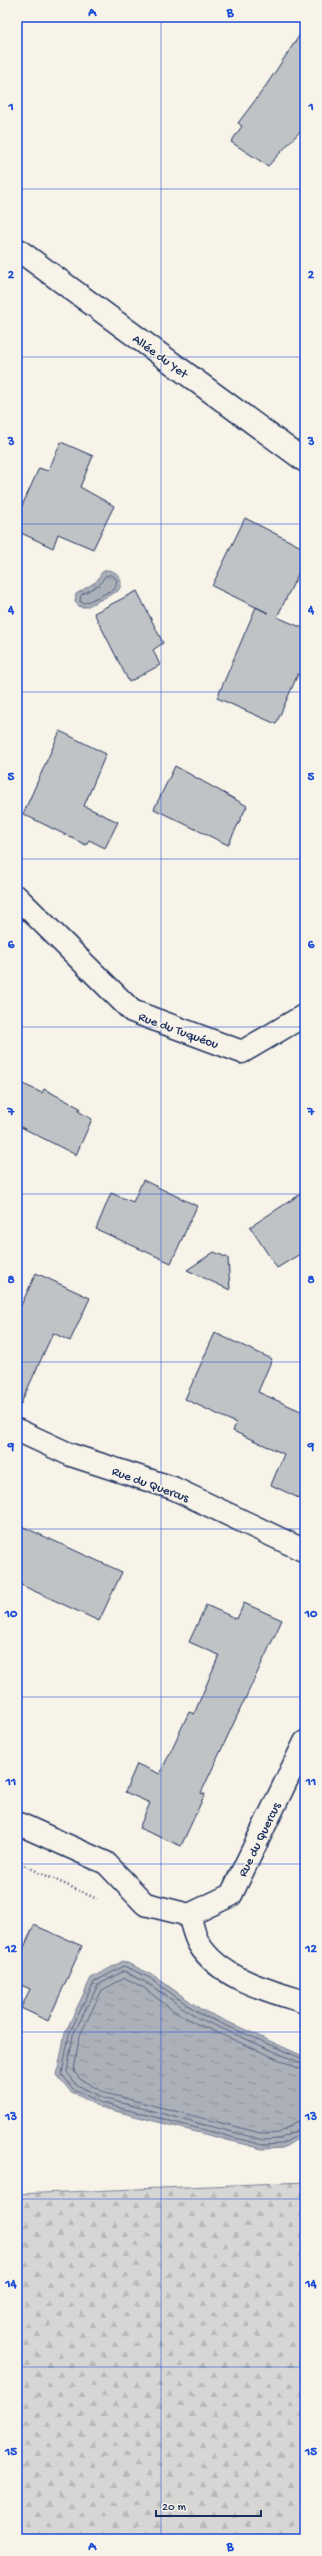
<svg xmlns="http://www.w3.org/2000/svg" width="322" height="2556" font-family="'Gochi Hand',sans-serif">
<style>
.forest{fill:url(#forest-firs);stroke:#798299}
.water{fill:url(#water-ripples);stroke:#727c95}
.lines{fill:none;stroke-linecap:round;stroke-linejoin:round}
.shore{stroke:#556382;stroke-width:1}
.building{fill:#c0c3c5;stroke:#1b2f5e}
.minor-casing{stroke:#1b2f5e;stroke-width:25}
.path{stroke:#1b2f5e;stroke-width:2.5;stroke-dasharray:1 3;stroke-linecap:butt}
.minor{stroke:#f7f3e8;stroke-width:22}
.grid{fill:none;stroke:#1d4ed8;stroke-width:1;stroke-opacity:0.55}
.labels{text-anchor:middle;stroke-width:3;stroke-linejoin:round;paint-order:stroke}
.street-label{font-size:13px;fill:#1b2f5e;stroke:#f7f3e8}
.neatline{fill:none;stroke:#1d4ed8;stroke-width:1.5}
.grid-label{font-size:13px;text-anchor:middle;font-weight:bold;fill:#1d4ed8}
</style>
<defs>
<pattern id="forest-firs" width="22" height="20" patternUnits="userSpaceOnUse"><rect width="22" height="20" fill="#d7d6d4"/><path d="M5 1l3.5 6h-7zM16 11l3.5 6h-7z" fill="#b8b8b8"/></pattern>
<pattern id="water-ripples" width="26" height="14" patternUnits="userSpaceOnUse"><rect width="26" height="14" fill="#acb0b9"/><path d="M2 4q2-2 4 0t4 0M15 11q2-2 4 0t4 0" fill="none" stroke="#8b909a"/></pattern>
</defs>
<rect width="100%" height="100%" fill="#f7f3e8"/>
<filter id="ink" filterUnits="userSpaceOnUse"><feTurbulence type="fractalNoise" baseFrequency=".025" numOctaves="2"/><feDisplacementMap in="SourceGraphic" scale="8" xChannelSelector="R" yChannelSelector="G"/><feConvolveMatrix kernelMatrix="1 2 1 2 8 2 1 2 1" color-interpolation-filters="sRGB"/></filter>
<g filter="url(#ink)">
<!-- forest -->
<path class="forest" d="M305,2182V2539H17V2194Z"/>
<!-- water -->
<path class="water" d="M107,570C119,571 125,581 118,591L86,607H80L75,602L76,594L97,581L102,572Z
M123,1961L153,1975L202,2010L305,2057V2134L283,2148L262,2149L100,2107L70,2091L57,2075L65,2033L91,1978Z"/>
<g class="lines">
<!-- shore -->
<path class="shore" d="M111,575L117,579L115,589L85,603L80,602L81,595L100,584L105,576Z
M305,2060L200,2014L150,1978L124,1966L94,1982L69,2034L62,2074L72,2088L101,2103L262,2145L282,2144L305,2131
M305,2065L198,2018L147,1983L124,1971L98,1985L73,2035L67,2072L76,2084L103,2098L263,2140L280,2139L305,2126
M305,2071L195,2023L171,2009L144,1988L125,1978L102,1990L79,2037L74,2071L80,2079L105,2093L264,2134L279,2133L296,2122L305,2120"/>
</g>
<!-- building -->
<path class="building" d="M305,27V126L268,166L231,142L242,126L238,123L263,90Z
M61,442L93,456L80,487L114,506L93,549L58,534L53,548L17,531V517L39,468L48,471Z
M245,518L305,549V560L277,617L305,629V677L298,674L276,724L217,698L256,607L268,613L212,586Z
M137,591L163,643L153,650L160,665L129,682L94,613Z
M60,731L106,754L84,806L118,822L105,848L89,840L86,845L23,814Z
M175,766L247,806L228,845L154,809Z
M17,1081L42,1093L44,1089L80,1108L78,1111L92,1119L76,1155L17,1125Z
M143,1180L197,1206L171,1263L96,1229L111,1193L133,1202Z
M305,1191V1251L277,1268L250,1227Z
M214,1252L228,1258L230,1290L187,1270Z
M36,1273L90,1298L70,1341L53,1333L17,1412V1314Z
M215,1333L272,1359L258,1392L303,1412L305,1408V1501L271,1485L284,1454L233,1431L236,1423L185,1399Z
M17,1524L122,1572L99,1621L17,1583Z
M244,1603L282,1620L201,1793L205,1794L181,1846L139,1828L150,1803L125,1792L137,1764L160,1774L189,1712L194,1714L219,1655L189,1642L206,1605L237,1619Z
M34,1925L82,1946L48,2021L21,2008L30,1989L17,1983V1963Z"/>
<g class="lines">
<!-- minor casing -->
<g class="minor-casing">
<path id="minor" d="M17,249L305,461
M17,897L132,1011L242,1052L305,1015
M17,1430L71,1455L173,1488L305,1551
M17,1823L106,1863L145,1904L189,1915
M189,1915L231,1895L305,1742
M189,1915C192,1924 194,1936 199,1944C220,1979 270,1991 305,2002"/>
</g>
<!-- path -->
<path class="path" d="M17,1862L97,1899"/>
<!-- minor -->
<use href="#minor" class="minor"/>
</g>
</g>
<!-- grid -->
<path class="grid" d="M161,17V2539M17,189H305M17,357H305M17,524H305M17,692H305M17,859H305M17,1027H305M17,1194H305M17,1362H305M17,1529H305M17,1697H305M17,1864H305M17,2032H305M17,2199H305M17,2367H305"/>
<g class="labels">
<!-- street labels -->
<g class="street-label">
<text transform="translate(161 355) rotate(36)" y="5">Allée du Yet</text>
<text transform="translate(179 1029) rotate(20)" y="5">Rue du Tuquéou</text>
<text transform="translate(151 1483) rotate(20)" y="5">Rue du Quercus</text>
<text transform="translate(258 1839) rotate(-64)" y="5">Rue du Quercus</text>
</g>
</g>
<!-- margin -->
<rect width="322" height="2556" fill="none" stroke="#f7f3e8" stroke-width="44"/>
<!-- scale -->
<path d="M156 2510v6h105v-6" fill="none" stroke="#1b2f5e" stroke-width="2"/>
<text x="162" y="2510" font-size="12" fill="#1b2f5e" stroke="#f7f3e8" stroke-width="3" paint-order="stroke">20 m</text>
<rect x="22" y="22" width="278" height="2512" class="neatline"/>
<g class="grid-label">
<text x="92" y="16">A</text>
<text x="230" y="16">B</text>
<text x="11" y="110">1</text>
<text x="311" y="110">1</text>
<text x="11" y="278">2</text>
<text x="311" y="278">2</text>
<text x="11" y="445">3</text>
<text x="311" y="445">3</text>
<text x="11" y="613">4</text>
<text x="311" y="613">4</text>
<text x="11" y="780">5</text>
<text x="311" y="780">5</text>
<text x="11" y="948">6</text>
<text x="311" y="948">6</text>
<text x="11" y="1115">7</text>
<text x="311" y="1115">7</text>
<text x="11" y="1283">8</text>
<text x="311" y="1283">8</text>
<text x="11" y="1450">9</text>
<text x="311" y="1450">9</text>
<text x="11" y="1617">10</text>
<text x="311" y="1617">10</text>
<text x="11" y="1785">11</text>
<text x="311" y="1785">11</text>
<text x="11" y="1952">12</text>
<text x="311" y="1952">12</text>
<text x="11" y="2120">13</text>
<text x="311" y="2120">13</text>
<text x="11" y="2287">14</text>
<text x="311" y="2287">14</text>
<text x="11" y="2455">15</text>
<text x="311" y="2455">15</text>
<text x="92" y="2550">A</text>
<text x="230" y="2550">B</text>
</g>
</svg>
